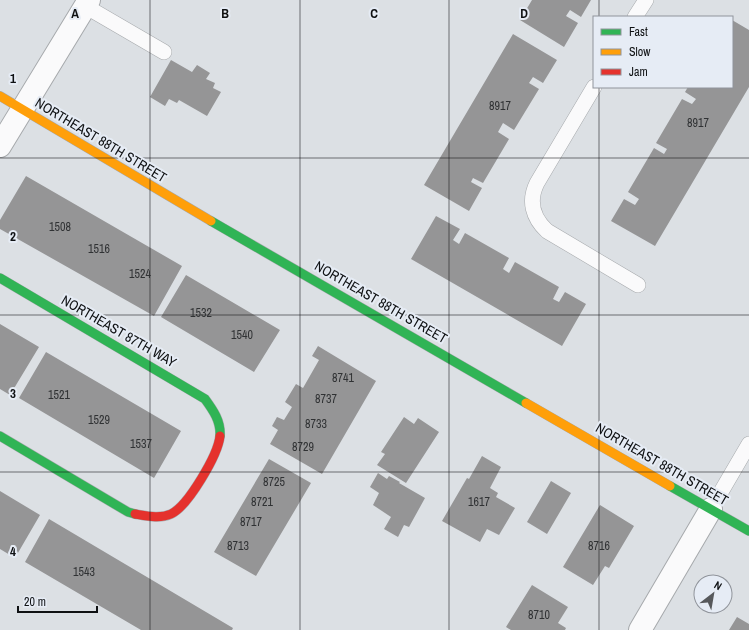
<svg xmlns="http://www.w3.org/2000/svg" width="749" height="630" font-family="'Archivo Narrow',sans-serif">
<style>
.building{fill:#959596}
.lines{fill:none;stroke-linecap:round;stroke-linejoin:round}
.lane-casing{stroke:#a6a9ac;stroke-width:16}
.street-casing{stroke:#a6a9ac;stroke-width:24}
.fast-casing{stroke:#a6a9ac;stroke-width:10}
.slow-casing{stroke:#a6a9ac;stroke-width:10}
.jam-casing{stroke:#a6a9ac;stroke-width:10}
.lane{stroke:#fafafb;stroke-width:15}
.street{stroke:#fafafb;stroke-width:22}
.fast{stroke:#30b455;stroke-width:9}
.slow{stroke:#ff9f0a;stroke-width:9}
.jam{stroke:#e5322d;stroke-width:9}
.grid{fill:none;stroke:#0f1113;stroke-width:1;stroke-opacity:0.55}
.labels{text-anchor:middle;stroke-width:4;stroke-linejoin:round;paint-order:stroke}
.number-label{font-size:12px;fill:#303234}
.street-label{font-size:14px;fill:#0f1113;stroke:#e6ecf5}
.grid-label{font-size:13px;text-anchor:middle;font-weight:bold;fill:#0f1113;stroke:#e6ecf5;stroke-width:4;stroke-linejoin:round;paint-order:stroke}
</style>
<rect width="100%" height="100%" fill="#dce0e4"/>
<!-- building -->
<path class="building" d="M532,0H591L581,17L570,10L566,16L578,23L564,47L520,20Z
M732,20L749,30V87L655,246L611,221L624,199L635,205L639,199L628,192L654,148L664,154L667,149L656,143L682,99L692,104L696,99L685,92L688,87H732Z
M513,34L557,60L543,83L533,77L529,83L539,89L514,130L503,123L498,132L509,139L483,183L473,178L471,182L482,188L469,211L424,185Z
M171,60L192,72L197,65L210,73L206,79L215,83L213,88L221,92L207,116L179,100L177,103L169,99L165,106L150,97Z
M26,176L182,266L154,316L0,229V220Z
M436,216L460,229L453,240L459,244L465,233L509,258L503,269L509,273L515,262L559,287L553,299L559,302L565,292L586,304L562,346L411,259Z
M186,275L280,330L254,372L161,317Z
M0,324L39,347L10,395L0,389Z
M318,346L376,381L322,474L270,444L278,430L272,426L277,417L284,420L292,407L285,402L296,384L303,388L319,360L312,356Z
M46,352L181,431L154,478L19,398Z
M404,417L414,424L418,418L439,432L406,483L377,465L385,454L381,452Z
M482,456L501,467L490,488L498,493L496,497L515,508L499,535L487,529L480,542L442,521L467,478L469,479Z
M269,459L311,483L256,576L214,552Z
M378,473L387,479L389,476L400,482L399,483L425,498L409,527L404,525L398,537L384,529L391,517L373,505L379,493L370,487Z
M551,481L571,493L547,534L527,522Z
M0,491L40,515L15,558L0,549Z
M600,505L634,526L609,568L605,566L593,585L563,567Z
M49,519L233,628L232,630H141L25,562Z
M532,585L568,607L558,623L566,628L565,630H511L506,627Z
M737,617L749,624V630H729Z"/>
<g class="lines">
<!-- lane casing -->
<g class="lane-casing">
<path id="lane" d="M85,6L164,52
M635,17L646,0
M594,87L537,183C528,201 533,218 547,231L638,285
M711,509L749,444"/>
</g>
<!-- street casing -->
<g class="street-casing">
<path id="street" d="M0,146L89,0
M640,630L711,509"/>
</g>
<!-- fast casing -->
<g class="fast-casing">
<path id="fast" d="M211,221L526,403
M0,278L205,399C213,410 221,421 220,436
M0,436L128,512L135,514
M670,486L749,531"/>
</g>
<!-- slow casing -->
<g class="slow-casing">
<path id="slow" d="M0,96L211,221
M526,403L670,486"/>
</g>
<!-- jam casing -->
<g class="jam-casing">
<path id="jam" d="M135,514C147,516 160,519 171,514C188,506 218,455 220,436"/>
</g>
<!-- lane -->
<use href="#lane" class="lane"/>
<!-- street -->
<use href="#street" class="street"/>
<!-- fast -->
<use href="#fast" class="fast"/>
<!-- slow -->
<use href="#slow" class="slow"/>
<!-- jam -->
<use href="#jam" class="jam"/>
</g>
<!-- grid -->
<path class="grid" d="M150,0V630M300,0V630M449,0V630M599,0V17M599,87V630M0,158H749M0,315H749M0,472H749"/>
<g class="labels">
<!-- number labels -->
<g class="number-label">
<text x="500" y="110">8917</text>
<text x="698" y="127">8917</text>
<text x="60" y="231">1508</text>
<text x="99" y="253">1516</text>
<text x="140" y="278">1524</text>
<text x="201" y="317">1532</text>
<text x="242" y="339">1540</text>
<text x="343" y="382">8741</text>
<text x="59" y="399">1521</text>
<text x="326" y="403">8737</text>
<text x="99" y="424">1529</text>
<text x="316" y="428">8733</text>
<text x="141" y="448">1537</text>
<text x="303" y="451">8729</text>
<text x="274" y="486">8725</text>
<text x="262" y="506">8721</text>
<text x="479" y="506">1617</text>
<text x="251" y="526">8717</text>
<text x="238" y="550">8713</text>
<text x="599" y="550">8716</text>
<text x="84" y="576">1543</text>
<text x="539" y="619">8710</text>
</g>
<!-- street labels -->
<g class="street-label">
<text transform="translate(101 140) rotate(31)" y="5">NORTHEAST 88TH STREET</text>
<text transform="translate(381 302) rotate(30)" y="5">NORTHEAST 88TH STREET</text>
<text transform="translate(119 331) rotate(30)" y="5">NORTHEAST 87TH WAY</text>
<text transform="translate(662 464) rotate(30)" y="5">NORTHEAST 88TH STREET</text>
</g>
</g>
<g class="grid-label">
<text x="75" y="18">A</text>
<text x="225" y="18">B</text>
<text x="374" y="18">C</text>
<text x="524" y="18">D</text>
<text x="13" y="83">1</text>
<text x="13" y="241">2</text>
<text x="13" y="398">3</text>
<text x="13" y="556">4</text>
</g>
<!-- legend -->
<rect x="593" y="16" width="140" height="72" fill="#e6ecf5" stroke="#90949b"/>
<rect x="601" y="29" width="20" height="6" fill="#30b455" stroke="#90949b"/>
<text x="629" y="36" font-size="12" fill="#0f1113">Fast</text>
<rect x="601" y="49" width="20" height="6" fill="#ff9f0a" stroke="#90949b"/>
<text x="629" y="56" font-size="12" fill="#0f1113">Slow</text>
<rect x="601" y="69" width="20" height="6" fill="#e5322d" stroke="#90949b"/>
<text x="629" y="76" font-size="12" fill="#0f1113">Jam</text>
<!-- north arrow -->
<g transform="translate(713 594) rotate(31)"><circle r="19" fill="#e6ecf5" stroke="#90949b"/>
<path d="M0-3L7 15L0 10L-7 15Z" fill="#57595c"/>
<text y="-6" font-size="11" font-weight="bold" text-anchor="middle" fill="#0f1113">N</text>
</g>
<!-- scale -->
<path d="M18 606v6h79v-6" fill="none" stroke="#0f1113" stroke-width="2"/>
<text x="24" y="606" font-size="12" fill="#0f1113" stroke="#e6ecf5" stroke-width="3" paint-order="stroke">20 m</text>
</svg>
